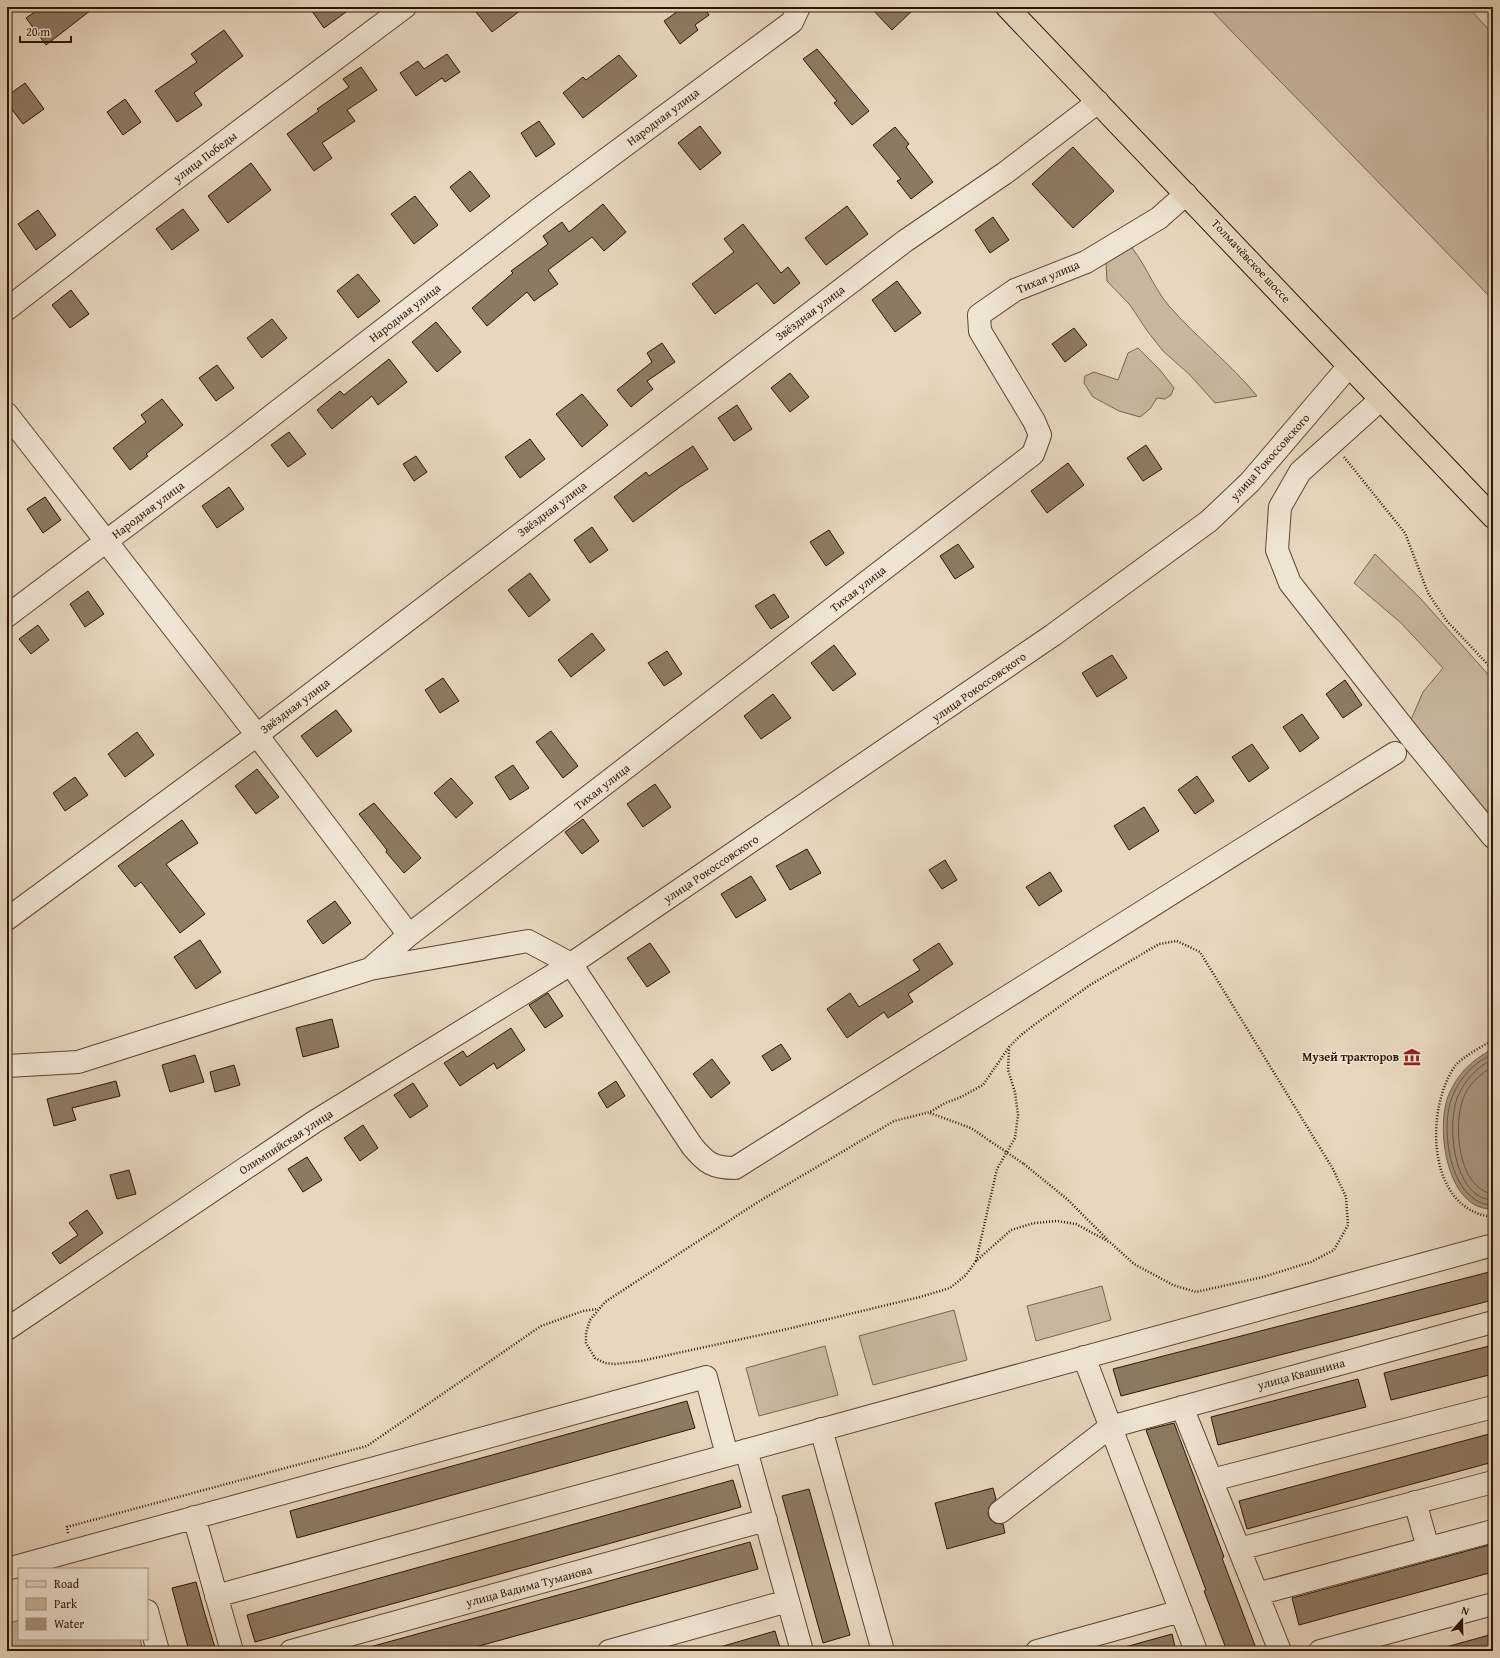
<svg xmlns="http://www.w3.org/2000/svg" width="1500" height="1658" font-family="'Gentium Book Plus',serif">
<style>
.green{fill:#c8b69f;stroke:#7a6650}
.water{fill:#a8957e;stroke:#77624c}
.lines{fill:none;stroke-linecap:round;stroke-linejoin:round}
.shore{stroke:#6a563f;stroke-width:1}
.building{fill:#8e7a63;stroke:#2d1600}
.minor-casing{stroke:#5c4630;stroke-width:24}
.major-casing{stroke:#2d1600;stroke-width:24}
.path{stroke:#2d1600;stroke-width:2.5;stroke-dasharray:1 2;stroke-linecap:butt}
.minor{stroke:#f0e5d5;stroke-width:22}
.major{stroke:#e8d7bf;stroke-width:22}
.path-bridge{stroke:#2d1600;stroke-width:2.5;stroke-dasharray:1 2;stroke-linecap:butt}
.labels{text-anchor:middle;stroke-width:3;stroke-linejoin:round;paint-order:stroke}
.street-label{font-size:12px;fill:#2d1600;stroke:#f0e5d5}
.poi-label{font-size:12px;font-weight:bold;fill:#2d1600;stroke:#f0e5d5;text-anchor:end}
</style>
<rect width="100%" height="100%" fill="#e8d7bf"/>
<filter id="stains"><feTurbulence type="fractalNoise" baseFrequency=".005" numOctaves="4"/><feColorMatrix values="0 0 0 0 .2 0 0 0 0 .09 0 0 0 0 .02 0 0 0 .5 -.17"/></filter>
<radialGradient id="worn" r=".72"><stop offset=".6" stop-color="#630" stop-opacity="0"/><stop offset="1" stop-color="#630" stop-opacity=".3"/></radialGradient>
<!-- green -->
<path class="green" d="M1208,7H1468L1493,34V300Z
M1125,240C1144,259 1152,286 1169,306C1197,338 1230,363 1257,396L1215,403L1190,375L1163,351L1148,332L1130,305L1107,281L1105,247Z
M1138,348L1160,370L1174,388L1171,395L1165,399L1157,398L1150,409L1140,417L1119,411L1093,397L1084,383L1085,376L1094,372L1118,380L1128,353Z
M1375,554L1421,599L1493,680V821L1410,722L1423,692L1443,668L1401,623L1354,583Z
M1102,1286L1111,1320L1036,1341L1027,1306Z
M954,1310L967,1360L873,1385L859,1336Z
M825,1346L838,1395L759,1416L746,1368Z
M19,1620V1639H140L143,1651H7V1624Z"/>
<!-- water -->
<path class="water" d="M1493,1049V1209C1446,1211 1435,1126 1449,1094C1458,1073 1473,1059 1493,1049Z"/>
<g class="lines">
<!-- shore -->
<path class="shore" d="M1493,1054C1475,1062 1461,1076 1453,1095C1439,1125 1449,1205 1493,1205
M1493,1059C1477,1067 1465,1080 1458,1096C1446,1124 1453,1199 1493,1200
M1493,1066C1480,1075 1468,1084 1463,1099C1453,1126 1458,1189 1493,1194"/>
</g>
<!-- building -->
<path class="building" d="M42,7H95L46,45L26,18Z
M309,7H353L324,28Z
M472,7H525L492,32Z
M684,7H704L709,15L695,25L698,30L680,44L664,21Z
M870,7H916L892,30Z
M224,30L243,56L194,93L202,105L177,122L155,91L197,62L191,54Z
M817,49L869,111L852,125L834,103L837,101L803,59Z
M447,54L460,72L445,82L442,78L416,96L400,73L418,61L424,69Z
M619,55L637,76L583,118L563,93L583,77L586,80Z
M361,67L377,90L347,110L355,121L322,143L332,158L314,171L287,134L319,111L317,109L349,87L343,79Z
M25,83L44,109L23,124L7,103V96Z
M125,99L141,122L123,135L107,112Z
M539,121L555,144L536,157L521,133Z
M700,126L721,153L700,170L678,143Z
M895,127L909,144L906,147L933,182L911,199L897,181L901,179L873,145Z
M1073,147L1114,191L1073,228L1032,184Z
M251,163L271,190L228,223L208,196Z
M470,171L490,196L470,212L450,187Z
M415,196L438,225L414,244L391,214Z
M603,204L626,232L604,251L592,237L548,270L558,284L534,301L527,292L487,326L472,308L513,273L511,271L548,244L543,236L562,222L569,232Z
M847,206L868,234L826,265L805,238Z
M183,209L199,230L172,250L156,229Z
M38,210L56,235L36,250L18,224Z
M993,217L1009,240L990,253L975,230Z
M743,224L781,273L788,267L800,283L774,304L757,283L715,314L692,284L734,252L724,239Z
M358,274L380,301L358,318L337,291Z
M897,281L921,313L895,332L872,300Z
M71,290L89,314L70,328L52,305Z
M272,319L287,338L262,358L247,338Z
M436,322L461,352L437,372L412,342Z
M1074,328L1087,345L1065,362L1052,344Z
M662,343L675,362L647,381L653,389L631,407L617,390L652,362L647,353Z
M389,359L407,382L378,405L372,396L332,429L317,410L340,391L344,395Z
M217,365L234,388L216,401L199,378Z
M790,373L809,397L790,412L771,388Z
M582,394L608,425L582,447L556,414Z
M162,399L183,425L146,454L148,456L130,470L113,448L146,422L141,415Z
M737,405L752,429L734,441L718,418Z
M289,432L306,454L288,467L271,445Z
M530,439L545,459L520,478L505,457Z
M1146,445L1162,469L1143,481L1127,458Z
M693,446L708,469L680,487L633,522L614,497L646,472L649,476Z
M416,456L427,472L414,481L403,464Z
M1068,463L1084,485L1047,513L1031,491Z
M229,487L244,509L217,528L202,506Z
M45,497L61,520L43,533L27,509Z
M592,527L608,550L590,563L574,540Z
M829,530L844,553L826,566L810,542Z
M958,544L974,567L955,579L940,556Z
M530,573L550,600L529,617L508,590Z
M88,591L104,614L85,627L70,604Z
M774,594L789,617L771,629L755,606Z
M38,625L49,640L31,654L19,639Z
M592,633L605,650L571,677L558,660Z
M834,645L856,674L833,691L811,663Z
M667,651L682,674L664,686L648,663Z
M1112,655L1127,678L1097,697L1082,673Z
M443,678L459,701L440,713L425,690Z
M1345,680L1362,705L1343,718L1326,694Z
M773,694L791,718L761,739L744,716Z
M336,710L352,731L317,757L301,736Z
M1302,714L1319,738L1300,752L1283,727Z
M551,731L578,766L563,778L536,742Z
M137,732L154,755L125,777L108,754Z
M1252,744L1269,768L1249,782L1232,757Z
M513,765L529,788L510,800L495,777Z
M257,769L279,797L256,814L235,786Z
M1197,776L1214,801L1195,814L1178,790Z
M75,777L88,795L65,811L53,793Z
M451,778L473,803L456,818L434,793Z
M655,784L671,807L643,827L627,804Z
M374,803L421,858L404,873L386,852L387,850L359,814Z
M1144,807L1159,831L1129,850L1114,826Z
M583,819L599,841L582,854L565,832Z
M182,820L198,843L166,864L205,914L180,933L141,882L135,887L118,866Z
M807,849L821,873L790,890L776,866Z
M945,860L957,880L942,889L929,870Z
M1050,872L1062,891L1039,906L1026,887Z
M751,876L766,900L736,918L721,894Z
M335,901L351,923L323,944L307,921Z
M200,940L221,972L196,989L174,957Z
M650,943L670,972L647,987L627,958Z
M939,943L953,964L908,994L913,1002L888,1018L884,1012L847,1038L827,1009L850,993L859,1007L920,970L913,960Z
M548,993L563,1016L545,1028L529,1005Z
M332,1019L339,1047L303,1057L296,1028Z
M511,1028L525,1050L497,1069L494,1063L460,1086L444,1063L463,1051L467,1057Z
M781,1044L791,1059L772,1071L762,1056Z
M195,1055L204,1082L170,1092L162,1065Z
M712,1059L730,1083L711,1098L693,1074Z
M234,1065L240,1085L215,1092L210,1072Z
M116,1081L120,1096L72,1108L76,1120L54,1126L47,1099Z
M616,1081L625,1096L607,1108L598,1093Z
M413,1083L428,1106L410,1118L394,1095Z
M363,1125L378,1148L360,1161L344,1138Z
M307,1157L322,1180L303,1192L288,1169Z
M129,1170L136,1194L117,1199L110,1175Z
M87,1210L103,1233L60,1264L52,1253L78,1235L69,1223Z
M1493,1271V1300L1121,1396L1113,1369Z
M1493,1345V1374L1391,1400L1384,1373Z
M1358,1379L1366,1407L1218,1445L1211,1417Z
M687,1401L695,1428L297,1538L290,1511Z
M1174,1423L1224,1557L1222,1558L1257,1651H1227L1204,1591L1206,1590L1146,1430Z
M1493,1433V1462L1247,1529L1239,1501Z
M733,1480L741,1507L255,1642L247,1615Z
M993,1488L996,1499L989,1507L988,1514L990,1519L995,1523L1003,1524L1005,1533L947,1549L935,1503Z
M809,1489L850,1635L823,1643L782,1496Z
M750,1542L758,1569L461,1651H370V1647Z
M1493,1544V1572L1299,1625L1292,1598Z
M196,1582L204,1611L216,1651H189L172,1588Z
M775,1631L781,1651H720V1647Z
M1172,1634L1176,1651H1126L1125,1647Z
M1493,1634V1651H1446V1647Z"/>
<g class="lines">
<!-- minor casing -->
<g class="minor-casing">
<path id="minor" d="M7,309L170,183L405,7
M1380,400L1300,472L1280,507L1277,550L1290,583L1414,741L1493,837
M7,414L257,735L409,935
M7,616L234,445L539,209L792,22L799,7
M7,919L257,735L905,241L1005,173L1098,102
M371,968L409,935L1033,454L1040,435L1034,421L980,331L979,315L1015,290L1086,262L1159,218L1186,194
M7,1066L78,1062L370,969L528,941L571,964L692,1146C706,1163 713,1168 735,1168L1395,753
M7,1329L314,1122L571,964L1053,635L1209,521L1250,482L1349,366
M1084,1357L1196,1651
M1182,1407L1280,1651
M821,1429L883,1651
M746,1450L802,1651
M1212,1480L1493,1407
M1415,1502L1428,1548
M1000,1512L1110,1427L1493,1322
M194,1517L232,1651
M1239,1549L1493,1482
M7,1569L706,1377L727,1455
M1257,1594L1493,1531
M216,1596L1493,1245
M147,1611L158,1651
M291,1651L766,1520
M609,1651L788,1601
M1037,1651L1181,1611
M1320,1651L1493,1604"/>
</g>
<!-- major casing -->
<g class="major-casing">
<path id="major" d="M1007,7L1493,517"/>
</g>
<!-- path -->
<path class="path" d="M1344,457L1405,533L1428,593L1446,620L1493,670
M1177,941L1200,952L1333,1169L1346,1197L1348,1225L1334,1250L1311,1262L1263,1277L1196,1292L1173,1285L1134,1264L1111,1243L1076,1224L1057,1221L1034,1223L1011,1230L976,1261L966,1275L950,1288L920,1297L783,1330L641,1361L615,1364L605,1363L595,1358L586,1343V1333L590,1320L605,1302L758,1202L894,1121L930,1112L945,1103L959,1098L983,1085L1009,1047L1021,1035L1038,1022L1090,985L1159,944Z
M1493,1040C1483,1046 1462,1057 1455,1066C1425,1109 1426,1210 1493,1217
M930,1113L971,1128L990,1141
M1024,1164L1067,1199L1108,1240
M976,1261L997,1169L1015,1138L1018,1115L1015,1092L1008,1070L1009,1049
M68,1533L67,1527L367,1446L541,1326L583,1311L597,1309"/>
<!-- minor -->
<use href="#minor" class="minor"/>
<!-- major -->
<use href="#major" class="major"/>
<!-- path-bridge -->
<path class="path-bridge" d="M990,1141L1024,1164"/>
</g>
<!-- icons -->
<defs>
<g id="museum-bare" transform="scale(1.38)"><path d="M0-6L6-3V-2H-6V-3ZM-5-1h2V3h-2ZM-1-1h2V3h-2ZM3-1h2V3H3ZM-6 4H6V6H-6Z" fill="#8f2418" stroke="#f0e5d5" stroke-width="2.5" paint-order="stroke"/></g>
</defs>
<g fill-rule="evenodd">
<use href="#museum-bare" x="1412" y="1057"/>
</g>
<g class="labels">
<!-- street labels -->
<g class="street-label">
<text transform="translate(663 117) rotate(-37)" y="4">Народная улица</text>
<text transform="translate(205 157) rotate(-37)" y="4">улица Победы</text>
<text transform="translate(1251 261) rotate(47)" y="4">Толмачёвское шоссе</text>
<text transform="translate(1048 277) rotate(-23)" y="4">Тихая улица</text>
<text transform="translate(405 313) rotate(-38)" y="4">Народная улица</text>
<text transform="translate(810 313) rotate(-37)" y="4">Звёздная улица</text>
<text transform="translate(1270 457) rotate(-48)" y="4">улица Рокоссовского</text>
<text transform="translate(552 509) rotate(-37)" y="4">Звёздная улица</text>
<text transform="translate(148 510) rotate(-37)" y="4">Народная улица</text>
<text transform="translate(858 589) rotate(-38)" y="4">Тихая улица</text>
<text transform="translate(979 687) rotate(-35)" y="4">улица Рокоссовского</text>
<text transform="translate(295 706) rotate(-37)" y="4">Звёздная улица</text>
<text transform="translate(602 787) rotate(-38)" y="4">Тихая улица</text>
<text transform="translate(711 869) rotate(-34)" y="4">улица Рокоссовского</text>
<text transform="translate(286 1142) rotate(-33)" y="4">Олимпийская улица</text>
<text transform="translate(1301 1374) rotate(-15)" y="4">улица Квашнина</text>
<text transform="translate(529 1586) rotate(-15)" y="4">улица Вадима Туманова</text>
</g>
<!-- poi labels -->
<g class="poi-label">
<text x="1399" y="1061">Музей тракторов</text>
</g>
</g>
<!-- margin -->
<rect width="1500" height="1658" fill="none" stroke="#e8d7bf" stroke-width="24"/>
<rect x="8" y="8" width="1484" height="1642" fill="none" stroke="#2d1600" stroke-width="2"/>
<rect x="12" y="12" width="1476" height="1634" fill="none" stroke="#2d1600"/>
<!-- legend -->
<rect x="18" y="1568" width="130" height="72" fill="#f0e5d5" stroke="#a29280"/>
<rect x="26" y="1581" width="20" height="6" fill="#e8d7bf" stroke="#a29280"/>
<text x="54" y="1588" font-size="12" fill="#2d1600">Road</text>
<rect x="26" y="1598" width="20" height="12" fill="#c8b69f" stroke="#a29280"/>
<text x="54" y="1608" font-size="12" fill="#2d1600">Park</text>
<rect x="26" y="1618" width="20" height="12" fill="#a8957e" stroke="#a29280"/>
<text x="54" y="1628" font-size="12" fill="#2d1600">Water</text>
<!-- north arrow -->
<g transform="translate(1462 1620) rotate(20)" stroke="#f0e5d5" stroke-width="3" paint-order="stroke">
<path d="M0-3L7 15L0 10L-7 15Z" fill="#2d1600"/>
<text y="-6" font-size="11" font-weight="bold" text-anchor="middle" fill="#2d1600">N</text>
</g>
<!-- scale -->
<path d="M20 36v6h51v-6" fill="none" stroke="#2d1600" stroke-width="2"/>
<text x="26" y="36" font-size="12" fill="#2d1600" stroke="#f0e5d5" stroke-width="3" paint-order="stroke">20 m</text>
<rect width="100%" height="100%" filter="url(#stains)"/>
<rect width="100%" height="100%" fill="url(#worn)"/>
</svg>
